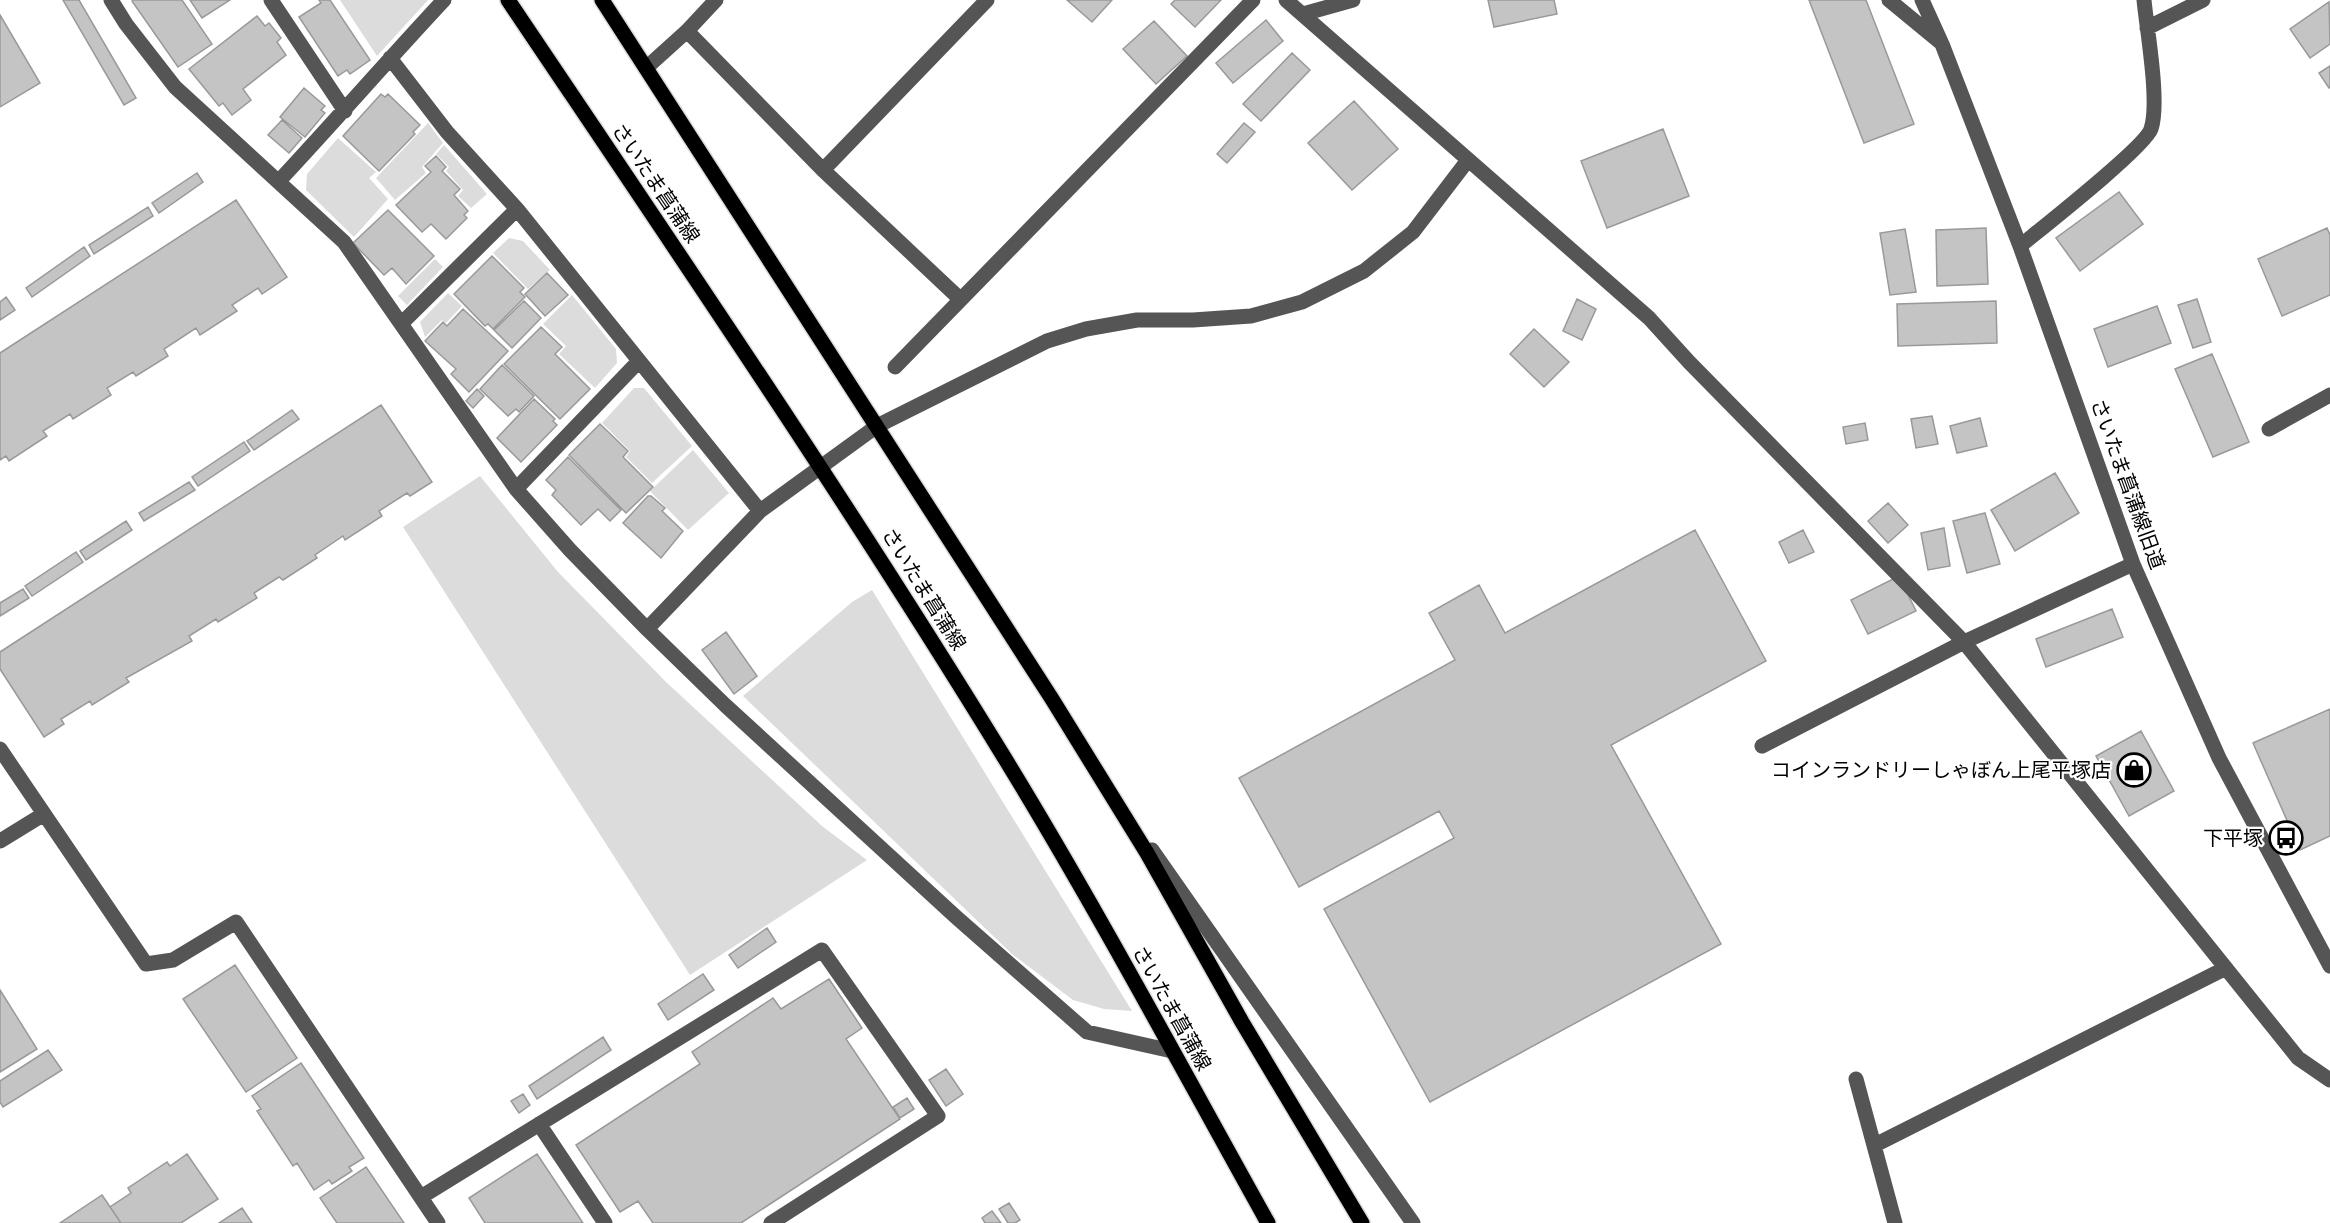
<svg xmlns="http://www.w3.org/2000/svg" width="2330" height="1223" font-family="Ubuntu,'Noto Sans JP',sans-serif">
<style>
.green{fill:#dcdcdc}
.building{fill:#c4c4c4;stroke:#999;stroke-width:1.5}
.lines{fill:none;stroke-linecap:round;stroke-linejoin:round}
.major-casing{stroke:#dbdbdb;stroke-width:18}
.minor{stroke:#555;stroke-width:15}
.major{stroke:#000;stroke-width:15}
.labels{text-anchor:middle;stroke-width:4.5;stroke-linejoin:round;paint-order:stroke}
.street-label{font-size:20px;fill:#000;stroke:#fff}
.poi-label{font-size:20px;fill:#000;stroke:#fff;text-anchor:end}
</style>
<rect width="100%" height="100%" fill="#fff"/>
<!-- green -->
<path class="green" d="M340,0H428L377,56Z
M428,123L443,143L422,167L426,173L395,200L376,178Z
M338,138L376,172L369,178L388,199L354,237L306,190L307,174Z
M444,145L487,194L471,208L458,196L463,190L446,171L449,167L436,154Z
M509,238L523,241L550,270L528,289L493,253Z
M435,259L443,267L407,305L398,296Z
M448,293L462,306L446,323L442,320L425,337L420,322Z
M572,295L616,349L617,363L595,388L559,354L566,346L543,324Z
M634,388H644L692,446L652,483L626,457L630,451L602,423Z
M693,450L729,493L688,530L650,491Z
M480,476L558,572L666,682L822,826L867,860L690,975L403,527Z
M872,590L1132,1011L1104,1009L1073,1000L1012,954L743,696L852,602Z"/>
<!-- building -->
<path class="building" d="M63,0H79L136,98L124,105Z
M133,0H182L212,44L178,67L132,1Z
M190,0H230L202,18Z
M319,0H330L370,60L350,74L347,70L338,76L299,17L321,3Z
M1067,0H1112L1092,22Z
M1175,0H1221L1195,27L1171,4Z
M1488,0H1554L1557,14L1494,27Z
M1809,0H1866L1914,124L1864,143Z
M2329,2L2330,44L2310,58L2290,29Z
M0,15L40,83L0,107Z
M257,16L265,26L269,23L281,38L277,42L286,55L243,89L251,100L232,115L223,103L219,106L189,69Z
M1266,20L1283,41L1233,83L1216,63Z
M1154,21L1187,56L1156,84L1123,49Z
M1292,53L1310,70L1261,121L1243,104Z
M2330,66V87L2329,88L2319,73Z
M304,88L325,106L321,110L325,113L305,137L280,117Z
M381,94L385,97L388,94L420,125L413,132L415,134L379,171L343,136Z
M1354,101L1398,149L1352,190L1308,143Z
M282,120L302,138L289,153L268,135Z
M1244,123L1255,132L1227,163L1217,154Z
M1663,129L1689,196L1607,228L1581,161Z
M436,156L446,167L442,171L460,189L454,195L468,211L464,215L467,218L446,239L431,224L422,232L396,205L431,172L425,166Z
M197,173L203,182L159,213L152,203Z
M2119,192L2143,224L2080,271L2056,238Z
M236,200L287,277L262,294L258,288L232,305L237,311L200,335L196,328L164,349L168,356L136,376L133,372L107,388L111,395L73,419L70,414L43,431L47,436L9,461L6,456L0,460V353Z
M148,207L153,216L94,254L89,245Z
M388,210L434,256L406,284L392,268L384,275L353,243Z
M1986,228L1988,284L1937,286L1936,230Z
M2327,228L2330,235V295L2282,316L2258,259Z
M1905,229L1916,292L1890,295L1880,233Z
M84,247L90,256L32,297L26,288Z
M492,256L524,288L520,292L525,297L493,329L488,324L485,326L454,294Z
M547,273L568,295L545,316L525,294Z
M6,297L15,310L0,320V302Z
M1577,299L1596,309L1582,340L1563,331Z
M2197,299L2211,342L2193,348L2178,305Z
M524,301L541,318L512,348L494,330Z
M1996,301L1997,343L1898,346L1897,304Z
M2157,306L2171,343L2108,367L2094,329Z
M463,309L508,351L469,392L451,374L456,369L425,341L443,322L447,326Z
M541,327L562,347L555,354L590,389L560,419L504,364Z
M1534,329L1569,362L1544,387L1510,354Z
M2212,354L2249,442L2213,457L2175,369Z
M502,365L534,396L519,412L516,409L508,416L480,389Z
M477,389L484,396L473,408L466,401Z
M534,399L555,419L553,421L557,425L521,462L497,438Z
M381,405L432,482L410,496L407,493L379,511L382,516L345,540L343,536L315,555L317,558L283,580L279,577L254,593L257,598L218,622L216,619L189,636L192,641L126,678L129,682L92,705L90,701L61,719L64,724L44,737L0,669V652Z
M292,410L299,419L254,450L247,441Z
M1932,416L1938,444L1916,448L1911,419Z
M1980,418L1987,446L1957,453L1950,426Z
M1865,423L1868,440L1846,444L1843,427Z
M600,424L628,451L623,457L653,487L626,513L569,455Z
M244,442L250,451L198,486L192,477Z
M568,457L621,510L610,521L598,509L581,525L552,495L556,490L546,480Z
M2055,473L2079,513L2015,551L1991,510Z
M189,482L195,490L144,521L139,513Z
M648,496H651L665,508L662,511L683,531L661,558L623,523Z
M1888,503L1908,525L1888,543L1868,521Z
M1985,513L2000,564L1967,573L1953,521Z
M126,521L132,530L86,560L80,551Z
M1944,528L1950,566L1928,570L1921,533Z
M1695,530L1766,661L1611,745L1721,944L1430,1102L1324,909L1454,838L1439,811L1299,887L1239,778L1455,660L1429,613L1479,585L1505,633Z
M1803,530L1814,552L1789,563L1779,542Z
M76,552L83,562L32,596L25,586Z
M1899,576L1916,611L1868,634L1851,600Z
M23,589L29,598L0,616V603Z
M2112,609L2123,637L2046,667L2036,639Z
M726,632L757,676L734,694L702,650Z
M2330,709V836L2300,850L2253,743Z
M2141,731L2174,791L2129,816L2096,756Z
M767,928L776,942L738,968L729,955Z
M235,965L297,1058L246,1092L183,999Z
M703,974L714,990L668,1020L658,1004Z
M829,979L862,1028L846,1039L900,1119L741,1223H653L638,1201L620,1212L576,1145L700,1064L692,1052L773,998L781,1009Z
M0,990L37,1049L0,1072Z
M603,1037L611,1050L537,1099L529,1086Z
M48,1050L62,1070L3,1107L0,1102V1081Z
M301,1063L364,1158L349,1167L352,1171L332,1184L329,1180L314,1190L297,1163L293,1166L257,1111L261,1109L252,1096Z
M946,1069L963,1094L946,1106L929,1080Z
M523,1094L530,1105L519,1113L511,1101Z
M907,1098L914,1109L900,1118L893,1107Z
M187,1154L218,1199L181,1223H121L110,1207L131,1193L128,1188L167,1162L170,1166Z
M537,1154L583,1223H485L469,1198Z
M366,1167L404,1223H337L320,1198Z
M102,1195L121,1223H60Z
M1009,1203L1020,1220L1015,1223H1008L999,1209Z
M242,1208L252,1223H219Z
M992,1211L1001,1223H985L982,1218Z"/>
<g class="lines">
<!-- major casing -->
<g class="major-casing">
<path id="major" d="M508,0C676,250 846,499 1004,757C1097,909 1181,1067 1268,1223
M602,0L1052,699L1147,853L1242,1022L1362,1223"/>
</g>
<!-- minor -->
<path class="minor" d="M111,0L126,24L175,87L344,242L516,489L570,550L647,629L725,705L956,917L1087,1032L1172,1051
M271,0L345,111
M1286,0L1649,318L1689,362L1964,642L2298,1058L2330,1080
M1889,0L1940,42
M1922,0L1942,44L2020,246L2133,564L2219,758L2330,966
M1303,14L1353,0
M2147,28L2203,0
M687,31L823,170L960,299
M390,58L447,132L517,209L760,511
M646,68L687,31L716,0
M823,170L987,0
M279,181C335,121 388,60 444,0
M2020,246C2042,228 2145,147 2151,129C2160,102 2147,31 2144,0
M401,324L517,209
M895,367L1253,0
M2269,429L2330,395
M516,489L639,361
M647,629L760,511L877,426L1047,341L1086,329L1137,320H1193L1251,316L1302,302L1364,271L1413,232L1468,160
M1762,746L1964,642L2133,564
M0,749L146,964L173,960L236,922L438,1223
M0,841L44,814
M1152,850L1413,1223
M1856,1079L1895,1223
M539,1124L605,1223
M1875,1145L2226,968
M421,1197L822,950L938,1116L771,1223"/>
<!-- major -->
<use href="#major" class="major"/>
</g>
<!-- icons -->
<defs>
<g id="shop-ring" transform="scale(1.725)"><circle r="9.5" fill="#fff" stroke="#000" stroke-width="1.5"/><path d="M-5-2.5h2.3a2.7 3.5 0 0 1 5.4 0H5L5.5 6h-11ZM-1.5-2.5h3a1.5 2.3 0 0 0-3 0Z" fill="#000"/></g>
<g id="bus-ring" transform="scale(1.725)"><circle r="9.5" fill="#fff" stroke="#000" stroke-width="1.5"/><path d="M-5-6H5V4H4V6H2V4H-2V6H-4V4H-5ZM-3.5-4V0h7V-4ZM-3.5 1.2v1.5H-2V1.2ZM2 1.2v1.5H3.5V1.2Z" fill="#000"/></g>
</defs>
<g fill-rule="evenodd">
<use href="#shop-ring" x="2134" y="770"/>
<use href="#bus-ring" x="2286" y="838"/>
</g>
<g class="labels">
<!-- street labels -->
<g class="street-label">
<text transform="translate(656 183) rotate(56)" y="7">さいたま菖蒲線</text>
<text transform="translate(2128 484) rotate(70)" y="7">さいたま菖蒲線旧道</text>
<text transform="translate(924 589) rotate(58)" y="7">さいたま菖蒲線</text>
<text transform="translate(1172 1008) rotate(61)" y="7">さいたま菖蒲線</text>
</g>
<!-- poi labels -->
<g class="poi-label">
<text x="2111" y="777">コインランドリーしゃぼん上尾平塚店</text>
<text x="2263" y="845">下平塚</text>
</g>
</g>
</svg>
